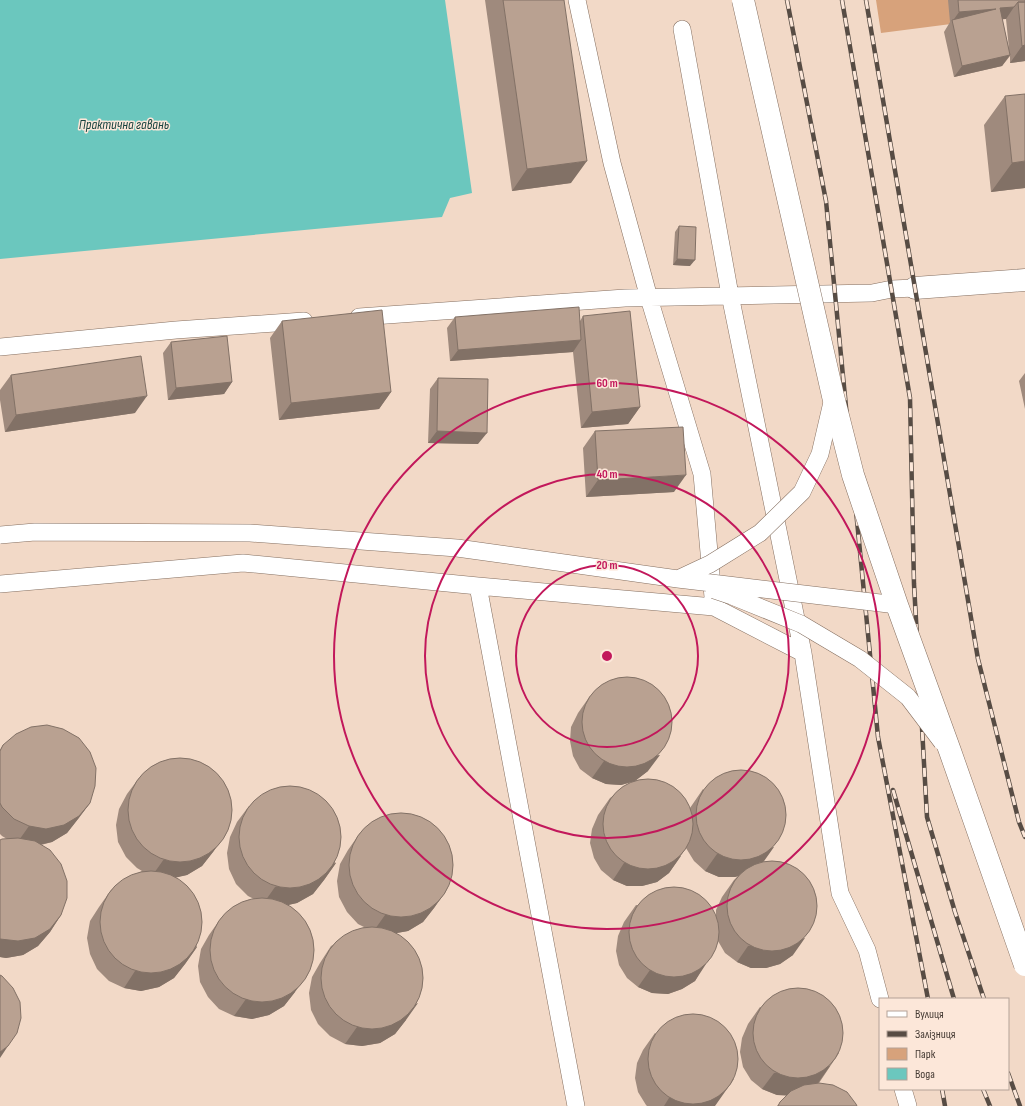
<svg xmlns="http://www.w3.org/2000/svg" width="1025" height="1106" font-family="'Sofia Sans Condensed',sans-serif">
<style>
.green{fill:#d7a27b}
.water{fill:#6bc7be}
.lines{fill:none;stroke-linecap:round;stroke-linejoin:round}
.service-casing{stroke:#856f60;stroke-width:18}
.minor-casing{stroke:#856f60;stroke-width:23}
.service{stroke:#fff;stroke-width:17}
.minor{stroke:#fff;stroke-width:22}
.rail-casing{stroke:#574c44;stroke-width:4.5}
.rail{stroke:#fce7d9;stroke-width:3;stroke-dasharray:9;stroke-linecap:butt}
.service-bridge-casing{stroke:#856f60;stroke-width:18;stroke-linecap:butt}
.minor-bridge-casing{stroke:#856f60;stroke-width:23;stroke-linecap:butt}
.service-bridge{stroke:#fff;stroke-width:17}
.minor-bridge{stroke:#fff;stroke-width:22}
.wall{fill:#9f8a7d;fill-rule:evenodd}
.shaded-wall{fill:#827166}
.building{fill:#b9a191;stroke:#827166}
.ring{fill:none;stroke:#c2185b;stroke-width:2}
.labels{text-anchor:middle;stroke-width:3;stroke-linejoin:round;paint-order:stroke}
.water-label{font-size:14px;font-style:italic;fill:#194440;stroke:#fce7d9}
.centre{fill:#c2185b;stroke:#fce7d9;stroke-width:2}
.ring-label{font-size:12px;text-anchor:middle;font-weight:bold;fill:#c2185b;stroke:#fce7d9;stroke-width:3;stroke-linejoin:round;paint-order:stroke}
</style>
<rect width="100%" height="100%" fill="#f2d9c7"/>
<!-- green -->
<path class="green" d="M876,0H1025V17L951,24L881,33Z"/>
<!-- water -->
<path class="water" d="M0,0H445L472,193L450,198L442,217L0,259Z"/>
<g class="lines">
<!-- service casing -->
<g class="service-casing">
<path id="service" d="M577,0L612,163L649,298L702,474L713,597
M682,29L730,295L803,653L840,893L867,950L880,999
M359,317L625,298L872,293L892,289L915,288
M0,347L176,330L304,321
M0,584L243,563L478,586L714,607L803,653
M478,586L576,1106
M903,1089L908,1106"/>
</g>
<!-- minor casing -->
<g class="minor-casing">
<path id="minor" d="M915,288L1025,280"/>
</g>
<!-- service -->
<use href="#service" class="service"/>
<!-- minor -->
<use href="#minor" class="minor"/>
<!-- rail casing -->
<g class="rail-casing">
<path id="rail" d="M787,0L826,201L878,737L928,999
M842,0L910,398L914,584L927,817L955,912L984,999
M866,0L978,659L1019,822L1025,837
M893,790L954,999
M1008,1073L1020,1106
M942,1089L945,1106
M983,1089L990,1106"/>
</g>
<!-- rail -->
<use href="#rail" class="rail"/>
<!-- service-bridge casing -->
<g class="service-bridge-casing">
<path id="service-bridge" d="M0,535L35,532L250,533L457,548L678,579L897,605
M678,579L710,564L760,533L802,492L820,454L833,398
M714,590L732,596L801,624L860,659L908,697L942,742"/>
</g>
<!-- minor-bridge casing -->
<g class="minor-bridge-casing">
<path id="minor-bridge" d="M743,0L833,396L853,475L897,605L950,751L1025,965"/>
</g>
<!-- service-bridge -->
<use href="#service-bridge" class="service-bridge"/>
<!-- minor-bridge -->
<use href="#minor-bridge" class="minor-bridge"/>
</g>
<!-- wall -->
<path class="wall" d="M485,0H564L571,183L512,191Z
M948,0H1025V61L1010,63V56L1002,66L954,77L944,32L950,22ZM1002,19H1006L1009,49Z
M1005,96L1025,188L991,192L984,125Z
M679,226L690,266L673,265L675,232Z
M583,316L640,407L628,424L581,428L573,352L450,361L447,328L455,317L580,321Z
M282,321L391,392L379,409L279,420L270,338Z
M171,342L232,382L224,394L168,400L163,353Z
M1025,373V409L1019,381Z
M11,375L135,413L5,432L0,400V390Z
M438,378L478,444L428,443L430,389Z
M595,431L674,492L586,497L583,448Z
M590,696L648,771L636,780L690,808L703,789L763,862L793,955L780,964L766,968H751L737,962L725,953L718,941L695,981L682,989L668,994L652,993L638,987L627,978L619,965L616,951L618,936L624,922L636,905L716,915V910L722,897L734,880L738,876L735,877H719L705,871L694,861L686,848L669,873L657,882L642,886H627L613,880L601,870L594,858L590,843L592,829L598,815L610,798L632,782L621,785L606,784L592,778L580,769L573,756L570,741L571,727L578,713Z
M3,745L90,803L78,819L67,833L52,842L41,845L61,915L50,932L38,946L23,955L6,958L0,957V840L7,839L2,836L0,834V750Z
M139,778L225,835L213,852L202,866L187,875L176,877L197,947L185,964L174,978L159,987L141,991L124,988L109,981L97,969L90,954L87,938L90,921L99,907L111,890L142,871L137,868L126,857L118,842L116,825L119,809L127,794Z
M249,806L336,863L324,880L313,894L297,903L287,905L295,992L284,1006L269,1015L252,1019L234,1016L219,1009L208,997L200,982L198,966L201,949L209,935L221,918L254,899L248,896L236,884L229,869L227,853L230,837L237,822Z
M360,833L446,891L434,908L423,922L408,931L397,933L406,1020L395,1034L380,1043L362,1046L345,1044L330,1036L318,1024L311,1010L309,993L312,977L320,963L331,946L364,927L358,924L347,912L339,897L337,881L340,864L348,850Z
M760,1007L839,1053L819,1083L857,1106H777L787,1095H777L762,1089L751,1080L743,1067L740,1052L742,1038L748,1024Z
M655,1033L715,1106H647L646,1105L638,1092L635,1078L637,1063L643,1050Z"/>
<!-- shaded-wall -->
<path class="shaded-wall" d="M1014,7L1006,19L992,20L1000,8Z
M996,9L952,22L959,12Z
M1025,45V61L1010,63L1022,46Z
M1010,55L1002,66L954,77L962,66Z
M587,161L571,183L512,191L527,169Z
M1025,161V188L991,192L1012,163Z
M677,259L695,260L690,266L673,265Z
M581,340L573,352L450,361L458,350Z
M232,382L224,394L168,400L176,388Z
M391,392L379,409L279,420L291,403Z
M147,396L135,413L5,432L16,415Z
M640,407L628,424L581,428L592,412Z
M437,431L487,433L478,444L428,443Z
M686,475L674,492L586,497L598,480Z
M660,755L648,771L635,781L621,785L606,784L592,778L604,761Z
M90,803L78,819L67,833L52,842L34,846L17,843L29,826Z
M225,835L213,852L202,866L187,875L170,879L152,876L164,859Z
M774,847L762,864L749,873L735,877H719L705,871L717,854Z
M681,856L669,873L657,882L642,886H627L613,880L624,863Z
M336,863L324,880L313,894L297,903L280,907L263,904L275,887Z
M446,891L434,908L423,922L408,931L391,934L373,932L385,915Z
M61,915L50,932L38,946L23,955L6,958L0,957V939Z
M805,938L793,955L780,964L766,968H751L737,962L748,946Z
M197,947L185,964L174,978L159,987L141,991L124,988L135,971Z
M706,964L695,981L682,989L668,994L652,993L638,987L650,970Z
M307,975L295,992L284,1006L269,1015L252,1019L234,1016L246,999Z
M418,1003L406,1020L395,1034L380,1043L362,1046L345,1044L357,1027Z
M8,1046L0,1058V1052Z
M830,1066L818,1083L792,1096L777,1095L762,1089L774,1073Z
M734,1079L715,1106H664L669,1098Z"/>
<!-- building -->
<path class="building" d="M503,0H564L587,161L527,169Z
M958,0H1025V2H1018L1014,7L1000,8L1010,55L962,66L952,20L996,9L959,12Z
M1018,2H1025V45L1022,46Z
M1025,94V161L1012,163L1005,96Z
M679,226L696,227L695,260L677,259Z
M579,307L581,340L458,350L455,317Z
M382,310L391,392L291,403L282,321Z
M630,311L640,407L592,412L583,316Z
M227,336L232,382L176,388L171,342Z
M141,356L147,396L16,415L11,375Z
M438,378L488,379L487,433L437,431Z
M683,427L686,475L598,480L595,431Z
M582 722a45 45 0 1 1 90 0a45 45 0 1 1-90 0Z
M47,725L63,729L79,738L90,752L96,768L95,786L90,803L79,816L64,825L46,829L29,826L14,819L2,807L0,803V751L3,745L16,734L31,727Z
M128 810a52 52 0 1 1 104 0a52 52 0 1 1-104 0Z
M696 815a45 45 0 1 1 90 0a45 45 0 1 1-90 0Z
M603 824a45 45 0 1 1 90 0a45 45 0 1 1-90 0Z
M239 837a51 51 0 1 1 102 0a51 51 0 1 1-102 0Z
M349 865a52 52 0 1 1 104 0a52 52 0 1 1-104 0Z
M18,838L35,841L50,850L61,864L67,881V898L61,915L50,929L35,938L18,941L0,939V840L2,839Z
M727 906a45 45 0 1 1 90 0a45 45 0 1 1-90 0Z
M100 922a51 51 0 1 1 102 0a51 51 0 1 1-102 0Z
M629 932a45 45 0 1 1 90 0a45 45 0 1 1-90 0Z
M210 950a52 52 0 1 1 104 0a52 52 0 1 1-104 0Z
M321 978a51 51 0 1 1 102 0a51 51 0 1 1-102 0Z
M0,975L2,976L13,988L20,1002L21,1018L17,1033L8,1046L0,1052Z
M753 1033a45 45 0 1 1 90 0a45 45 0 1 1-90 0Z
M648 1059a45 45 0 1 1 90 0a45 45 0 1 1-90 0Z
M819,1083L833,1085L847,1092L856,1104L857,1106H778L780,1102L791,1091L804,1085Z"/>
<!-- distance rings -->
<g class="ring">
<circle cx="607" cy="656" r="91"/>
<circle cx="607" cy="656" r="182"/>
<circle cx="607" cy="656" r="273"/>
</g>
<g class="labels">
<!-- water labels -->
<g class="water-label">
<text x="124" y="129">Практична гавань</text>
</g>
</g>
<circle cx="607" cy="656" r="6" class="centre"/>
<g class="ring-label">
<text x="607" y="387">60 m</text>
<text x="607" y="478">40 m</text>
<text x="607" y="569">20 m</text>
</g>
<!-- legend -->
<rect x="879" y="998" width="130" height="92" fill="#fce7d9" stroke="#b3a297"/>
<rect x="887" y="1011" width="20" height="6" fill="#ffffff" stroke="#b3a297"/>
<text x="915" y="1018" font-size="12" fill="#453b34">Вулиця</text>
<rect x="887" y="1031" width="20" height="6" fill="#574c44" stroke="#b3a297"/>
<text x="915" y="1038" font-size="12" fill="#453b34">Залізниця</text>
<rect x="887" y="1048" width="20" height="12" fill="#d7a27b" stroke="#b3a297"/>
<text x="915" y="1058" font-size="12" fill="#453b34">Парк</text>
<rect x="887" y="1068" width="20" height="12" fill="#6bc7be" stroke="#b3a297"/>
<text x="915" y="1078" font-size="12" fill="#453b34">Вода</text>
</svg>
